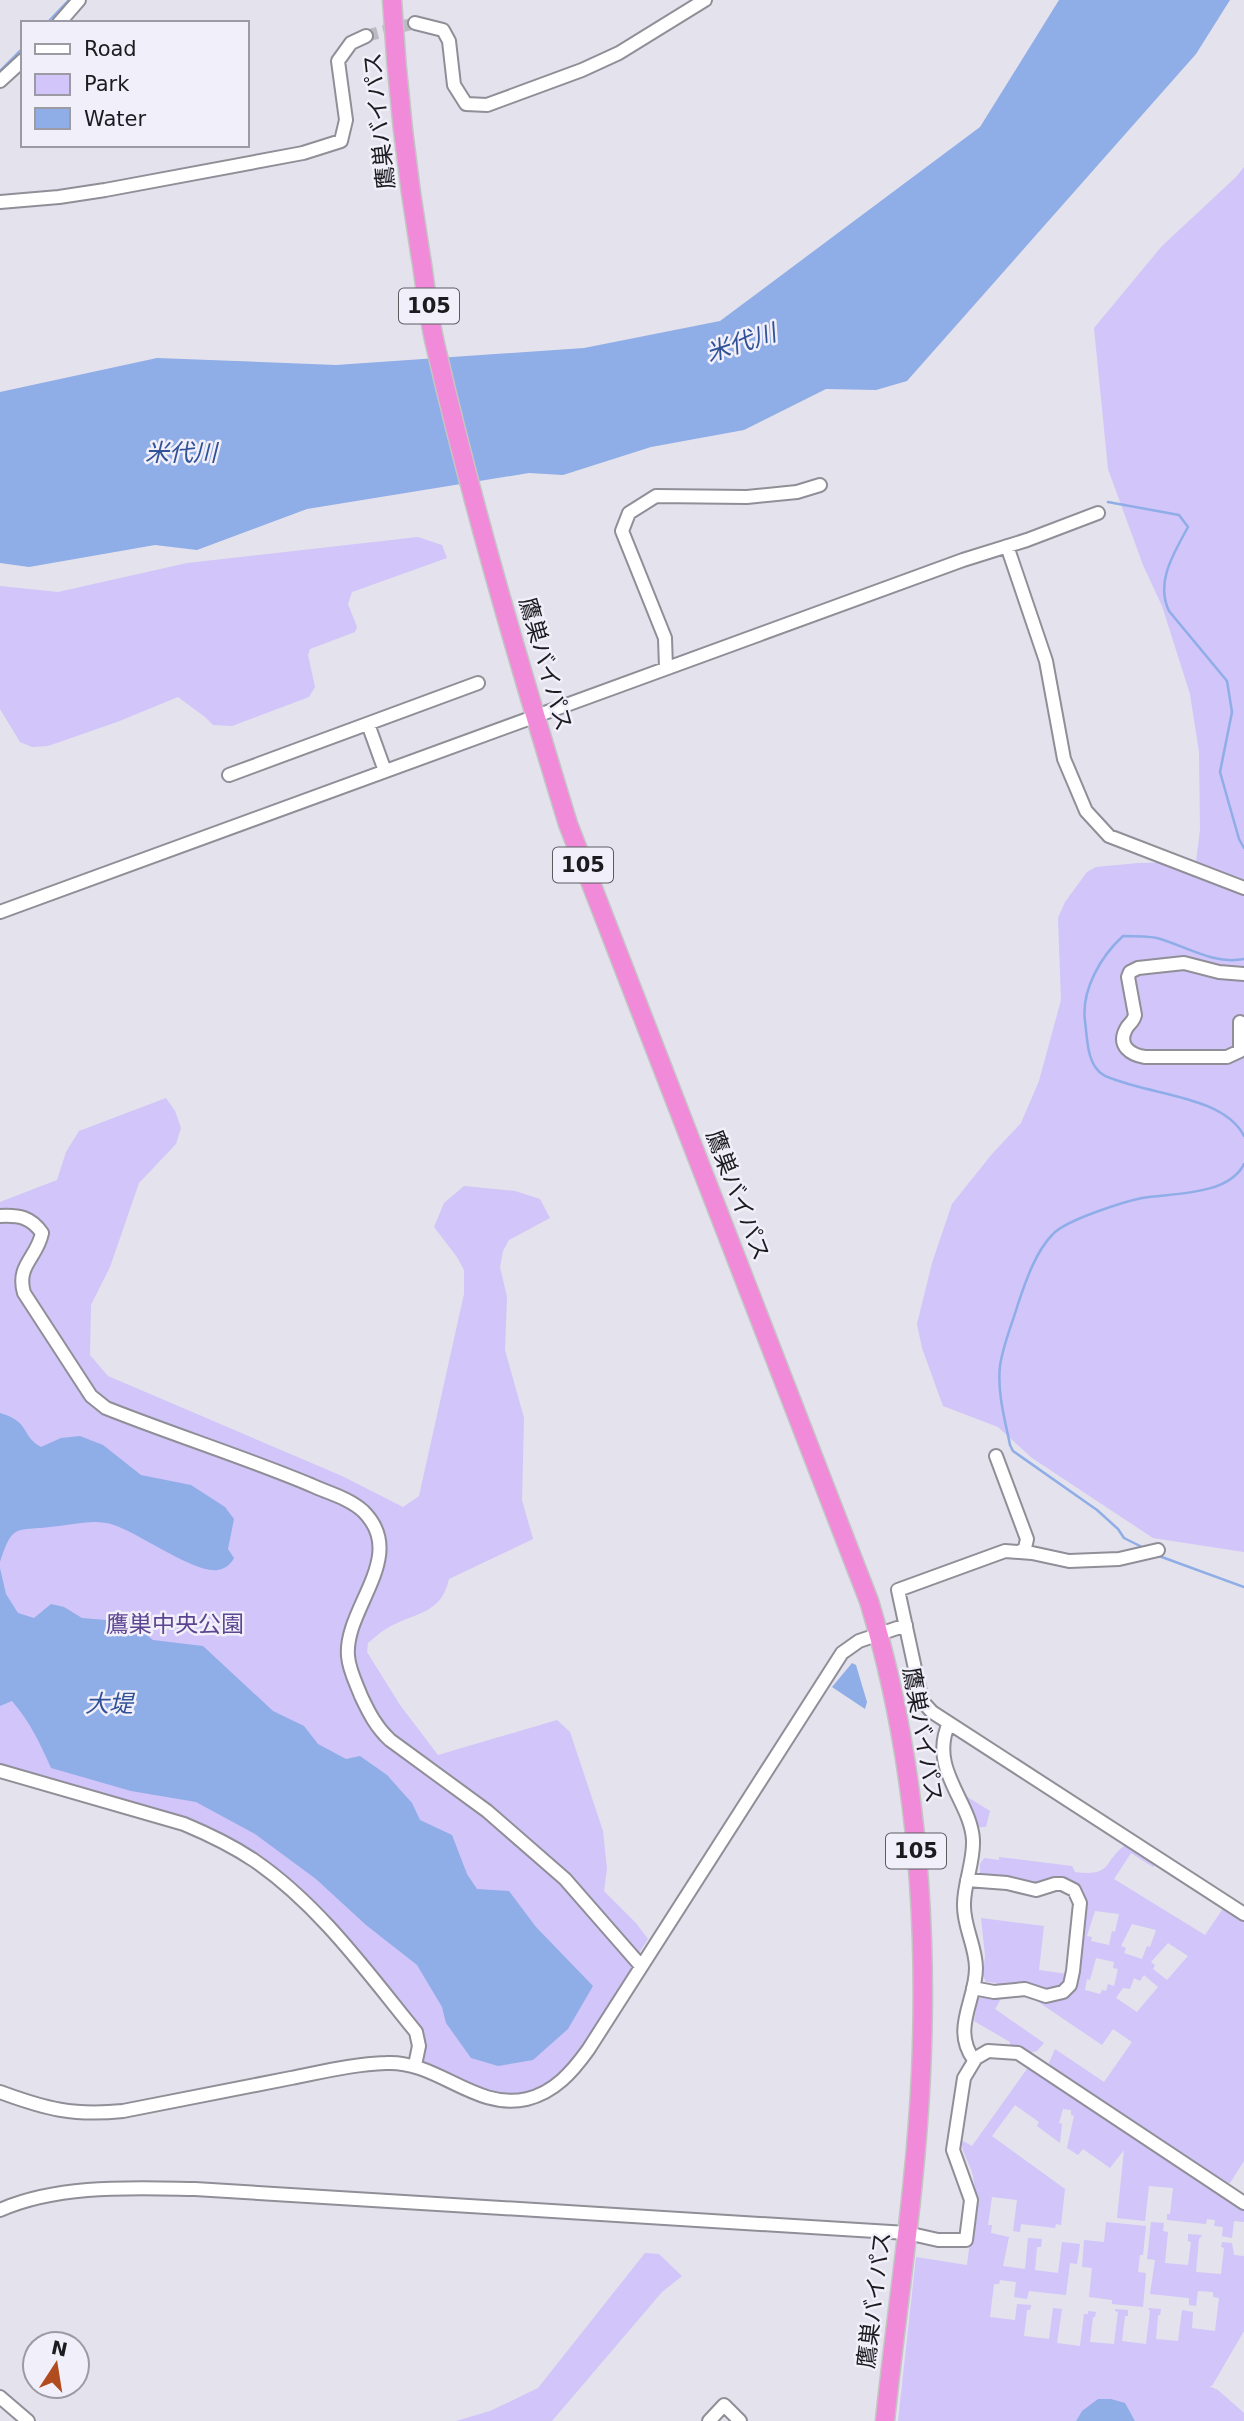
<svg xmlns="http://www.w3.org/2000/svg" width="1244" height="2421" font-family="'DejaVu Sans','Noto Sans JP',sans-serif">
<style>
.green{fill:#d1c5fa;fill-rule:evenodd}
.water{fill:#8fade7}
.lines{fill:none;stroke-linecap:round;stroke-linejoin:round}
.stream{stroke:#8fade7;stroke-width:2.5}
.minor-tunnel{stroke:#bcbac3;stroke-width:12;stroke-dasharray:12 6;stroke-linecap:butt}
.minor-casing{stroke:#908e97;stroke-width:16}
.highway-casing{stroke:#c4c4c5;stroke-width:21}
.minor{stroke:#fff;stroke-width:12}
.highway{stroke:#f18bd9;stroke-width:18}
.labels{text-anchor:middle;stroke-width:5;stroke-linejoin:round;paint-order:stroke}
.shield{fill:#f1eff9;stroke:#5c5b60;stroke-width:2}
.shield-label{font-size:21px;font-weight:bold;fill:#1c1b1f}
.street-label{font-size:23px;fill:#1c1b1f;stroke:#f1eff9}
.park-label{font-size:23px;fill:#5c4591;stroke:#f1eff9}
.water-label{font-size:24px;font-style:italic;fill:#315298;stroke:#f1eff9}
</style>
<rect width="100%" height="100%" fill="#e4e2ec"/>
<!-- green -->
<path class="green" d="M1244,167V1552L1153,1538L1032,1458L998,1427L943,1406L922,1348L917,1324L932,1263L952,1204L992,1154L1021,1123L1039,1081L1061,1000L1058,918L1065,902L1087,872L1096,867L1138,863L1196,862L1200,830L1199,752L1190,694L1162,606L1143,565L1108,469L1094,328L1162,246L1236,177Z
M418,537L442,545L447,558L352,592L348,604L357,627L355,632L310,649L308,655L315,687L309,697L232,726L213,725L205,717L178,697L117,722L48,746L32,747L20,742L0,709V586L58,592L187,563Z
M166,1098L175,1111L181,1128L176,1144L139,1183L110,1267L91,1305L90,1355L108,1376L342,1476L403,1507L419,1496L464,1294V1270L457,1257L434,1227L444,1203L464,1186L515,1191L540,1199L550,1218L509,1240L503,1251L500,1267L507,1297L505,1350L524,1418L522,1500L533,1539L449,1579C441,1616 413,1612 386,1629C379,1633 373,1639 368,1643L367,1652L400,1705L438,1755L557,1720L570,1732L603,1831L607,1869L604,1891L636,1923L648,1939L635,1959L641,1966L588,2050L548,2091L504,2101L415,2065L419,2046L322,1919L211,1835L0,1771V1202L57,1180L66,1152L79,1131Z
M966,1796L990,1811L986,1827H978Z
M1127,1844L1157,1861L1153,1867L1131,1853L1114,1879L1205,1935L1224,1907L1244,1919V2161L1230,2183L1224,2185L1053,2069L1049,2063L1055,2049L1104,2082L1132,2042L1113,2029L1102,2045L1028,1995C1041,1999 1052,2003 1065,1997L1083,1895L1037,1884L1032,1885L999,1876H983L980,1873V1864L984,1858L999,1860V1857L1072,1866L1075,1872C1115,1877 1102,1860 1127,1844ZM1095,1911L1119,1914L1115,1932L1112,1931L1109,1945L1091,1941L1092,1937L1087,1936ZM1132,1924L1156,1930L1150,1947L1147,1946L1142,1959L1124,1953L1126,1948L1121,1946ZM1168,1943L1188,1956L1167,1980L1153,1969L1155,1965L1151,1962ZM1096,1958L1114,1962L1113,1968L1118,1969L1114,1986L1108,1984L1106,1991L1102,1990L1100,1994L1085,1990L1087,1979L1090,1980ZM1144,1975L1158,1987L1137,2012L1116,1998L1123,1988L1130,1989L1134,1978L1140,1981Z
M981,1918L1044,1926L1039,1970L1068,1974L1065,1983L1059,1989L1042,1990L1034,1985L1018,1982L996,1986L997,1983L986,1982L983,1976L985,1955Z
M984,1995L1002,1997L995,2009L1044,2043L1037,2051L1029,2053L1010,2048V2042L974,2021L978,1999Z
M1029,2066L1244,2209V2222L1234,2221L1232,2238L1222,2236L1223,2227L1214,2226L1215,2220L1207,2219L1206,2224L1167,2220V2214H1170L1173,2188L1149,2186L1145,2221L1117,2218L1124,2150L1110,2168L1083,2149L1078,2155L1067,2148L1074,2116L1071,2115V2110L1063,2109L1059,2123L1062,2124L1060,2143L1037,2126L1039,2122L1015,2105L992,2136L1065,2189L1061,2225L1056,2224L1055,2228L1021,2224L1020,2232L1013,2231L1017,2200L992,2197L988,2225H992L991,2233L1009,2237L1003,2266L1025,2269L1028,2238L1042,2239L1041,2247H1037L1035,2270L1058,2273L1062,2242L1080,2244L1077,2264L1070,2263L1066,2295L1029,2291L1027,2299L1014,2297L1016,2282L1000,2280L999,2284H994L990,2317L1015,2320L1017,2304L1031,2305L1030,2310H1027L1024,2336L1049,2339L1053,2308L1062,2309L1057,2343L1080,2346L1084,2314H1088V2311L1096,2312L1095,2317H1093L1090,2342L1114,2344L1118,2312L1115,2311V2309L1128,2310V2316H1125L1122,2341L1146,2344L1150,2311L1148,2308L1161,2309L1160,2315H1158L1156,2339L1178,2341L1182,2310L1193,2312L1192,2328L1215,2331L1219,2298L1213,2297V2292L1198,2291L1196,2306L1189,2305V2298L1150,2294L1155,2260L1147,2259L1151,2222L1164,2223L1163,2231L1168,2232L1165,2263L1188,2265L1191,2242L1188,2241V2234L1202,2235L1199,2239L1196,2272L1221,2274L1224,2248L1221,2247L1222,2242L1232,2243L1234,2255L1244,2256V2331L1212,2386H1209L1218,2390L1244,2413V2421H1135L1131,2414L1082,2411L1076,2421H898L916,2257L967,2265C970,2238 977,2210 974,2182C973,2167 962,2156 961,2140L972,2146Z
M1106,2222L1146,2226L1143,2255H1140L1138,2272L1146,2273L1143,2307L1112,2304V2300L1089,2297L1092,2268L1082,2267L1084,2240L1104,2242Z
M645,2253L659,2254L682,2276L662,2292L552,2421H456L490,2411L538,2388Z"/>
<!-- water -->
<path class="water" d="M1059,0H1230L1196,54L907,381L876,390L826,389L744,430L651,447L563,475L529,473L307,509L197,550L155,545L29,567L0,563V392L157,358L336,365L584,348L720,321L980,127Z
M0,1413C31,1422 20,1435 41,1447L61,1438L80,1436L103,1445L141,1475L191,1485L225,1507L234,1519L228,1549L234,1558C230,1565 226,1568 218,1570C195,1574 139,1533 114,1525C94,1518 72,1525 50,1527C14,1531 13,1524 0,1562Z
M0,1568L6,1594L18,1613L34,1618L51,1604L64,1607L82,1618L130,1622L153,1640L203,1646L273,1711L304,1726L318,1744L346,1759L360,1756L387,1775L412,1803L420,1820L452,1835L467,1874L477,1889L509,1891L536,1927L593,1986L568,2029L533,2060L498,2066L471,2058L446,2023L442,2007L417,1965L366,1925L316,1879L255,1834L196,1802L131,1791L51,1768C40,1743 30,1722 12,1701L0,1706Z
M852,1663L856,1665L867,1702L865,1709L832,1687Z
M1098,2399H1111L1125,2403L1135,2421H1076L1082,2411Z"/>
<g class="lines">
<!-- stream -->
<path class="stream" d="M47,23L69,0
M0,71L23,48
M1108,502L1179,515L1188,527C1174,553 1155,582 1169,611L1227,681L1232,712L1220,772L1239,839L1244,848
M1244,959C1213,965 1186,946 1157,938C1147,936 1134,936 1123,936C1101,956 1081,990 1085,1021C1087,1036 1087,1056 1096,1068C1101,1076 1111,1078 1119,1081C1157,1095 1225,1098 1244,1136
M1144,1548L1124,1538L1118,1529L1097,1510L1013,1451L1010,1445C1005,1420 997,1392 1000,1366C1003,1345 1012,1324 1018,1304C1026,1280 1036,1251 1053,1234C1066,1220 1123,1202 1142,1198C1172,1193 1228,1196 1244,1164
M1159,1556L1244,1587"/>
<!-- minor-tunnel -->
<path class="minor-tunnel" d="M366,36L415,23"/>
<!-- minor casing -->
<g class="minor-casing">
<path id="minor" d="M59,23L79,0
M415,23L443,30L449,41L454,85L466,104L487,105L582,70L619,53L705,0
M0,81L23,60
M0,202L59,197L105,190L303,153L341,141L346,120L338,61L351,43L366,36
M1007,546L1046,661L1064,759L1086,811L1109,836L1244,888
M666,668L665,638L622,531L629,513L656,496L747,497L797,492L820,485
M368,724L385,771
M229,775L478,683
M0,912L963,560L1027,540L1098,513
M1244,974L1219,972L1184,963L1138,968L1130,972L1128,977L1135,1015C1133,1023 1129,1023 1126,1029C1117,1046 1131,1055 1145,1057H1227L1240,1051V1022L1244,1024
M0,1216C19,1215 31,1217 42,1233C37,1258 16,1265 24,1293L91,1396L106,1408C174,1435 244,1457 311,1485C328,1493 349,1498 363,1511C409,1556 344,1608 348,1656C349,1670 356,1683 361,1696C369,1713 376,1727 390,1740L487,1811L565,1879L641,1966
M996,1456L1027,1539L1025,1548L1020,1552
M1158,1550L1119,1559L1069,1561L1032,1553L1005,1551L898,1590L922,1701L932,1712L1244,1914
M949,1723C928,1769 971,1801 973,1840C974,1862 964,1883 964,1904C963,1926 976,1946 976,1968C976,2001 951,2029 974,2060
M0,1771L184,1824C208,1834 233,1846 255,1861C320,1906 367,1972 416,2032L419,2046L415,2065
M967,1880L1007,1883L1036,1890L1055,1884H1062L1074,1890L1080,1903L1073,1971L1070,1985L1063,1992L1046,1996L1025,1989L994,1992L973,1988
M0,2092C46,2109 73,2116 123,2111C179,2100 235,2089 291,2078C322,2072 354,2064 386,2063C437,2060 475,2111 527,2099C555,2092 572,2072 588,2050L842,1653L859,1641L906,1625
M0,2210C59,2184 132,2188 195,2189L907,2233L938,2240H966L971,2200L953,2150L964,2078L976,2058L988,2051L1018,2053L1244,2203
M0,2397L28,2421
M709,2421L724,2405L740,2421"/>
</g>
<!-- highway casing -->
<g class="highway-casing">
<path id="highway" d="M392,0C397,88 407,176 422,264C426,292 429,320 436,348C473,508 520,667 568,824L869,1601C915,1753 928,1915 921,2073C916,2189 897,2305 885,2421"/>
</g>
<!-- minor -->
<use href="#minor" class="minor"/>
<!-- highway -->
<use href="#highway" class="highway"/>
</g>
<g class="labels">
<!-- shield labels -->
<g class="shield">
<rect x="399" y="288.5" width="60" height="35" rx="5"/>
<rect x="553" y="847.5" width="60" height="35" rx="5"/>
<rect x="886" y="1833.5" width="60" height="35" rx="5"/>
</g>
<g class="shield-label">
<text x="429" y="313">105</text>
<text x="583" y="872">105</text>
<text x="916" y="1858">105</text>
</g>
<!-- street labels -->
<g class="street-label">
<text transform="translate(379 121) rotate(-96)" y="8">鷹巣バイパス</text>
<text transform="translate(546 664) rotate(74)" y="8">鷹巣バイパス</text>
<text transform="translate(738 1195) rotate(69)" y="8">鷹巣バイパス</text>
<text transform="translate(923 1735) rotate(80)" y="8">鷹巣バイパス</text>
<text transform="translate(874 2300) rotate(-83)" y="8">鷹巣バイパス</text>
</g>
<!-- park labels -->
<g class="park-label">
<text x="175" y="1632">鷹巣中央公園</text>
</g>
<!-- water labels -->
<g class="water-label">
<text transform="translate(741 343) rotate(-18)" y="8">米代川</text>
<text x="181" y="461">米代川</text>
<text x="109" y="1712">大堤</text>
</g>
</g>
<!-- legend -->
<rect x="21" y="21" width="228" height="126" fill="#f1eff9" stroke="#9c9aa2" stroke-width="2"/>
<rect x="35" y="44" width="35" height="10" fill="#ffffff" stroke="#9c9aa2" stroke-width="2"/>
<text x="84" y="56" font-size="21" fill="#1c1b1f">Road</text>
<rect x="35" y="74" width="35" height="21" fill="#d1c5fa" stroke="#9c9aa2" stroke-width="2"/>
<text x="84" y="91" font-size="21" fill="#1c1b1f">Park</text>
<rect x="35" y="108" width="35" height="21" fill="#8fade7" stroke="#9c9aa2" stroke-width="2"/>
<text x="84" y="126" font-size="21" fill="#1c1b1f">Water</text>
<!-- north arrow -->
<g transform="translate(56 2365) rotate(12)"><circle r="33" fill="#f1eff9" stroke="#9c9aa2" stroke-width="2"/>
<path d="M0-5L12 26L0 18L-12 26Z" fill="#b14c1e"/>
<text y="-10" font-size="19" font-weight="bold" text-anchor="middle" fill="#1c1b1f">N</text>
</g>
</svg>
